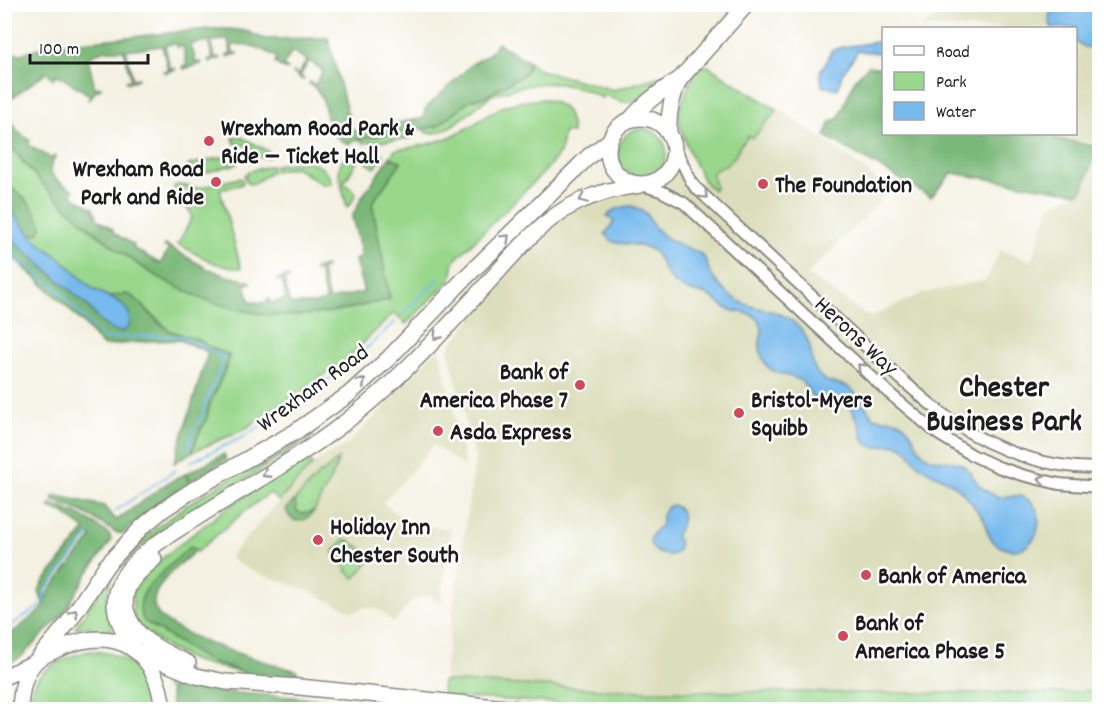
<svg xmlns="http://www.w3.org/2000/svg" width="1104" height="714" font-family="Dekko,sans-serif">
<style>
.built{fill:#dbdebc}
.green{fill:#99d78c;stroke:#5a7a54;stroke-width:1.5}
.forest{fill:#7ab878;stroke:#4b6a4a;stroke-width:1.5}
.water{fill:#77baed;stroke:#4a6b84;stroke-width:1.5}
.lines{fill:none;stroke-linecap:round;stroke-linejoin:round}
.stream{stroke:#77baed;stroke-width:2}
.minor-casing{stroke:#88867f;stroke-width:14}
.highway-casing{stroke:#88867f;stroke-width:18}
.minor{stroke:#fff;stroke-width:10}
.highway{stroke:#fff;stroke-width:15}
.oneway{stroke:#999}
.poi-dot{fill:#d1495b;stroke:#fff;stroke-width:2}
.labels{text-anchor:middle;stroke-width:5;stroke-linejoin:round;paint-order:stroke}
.poi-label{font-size:24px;font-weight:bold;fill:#1c1c1c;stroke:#fff;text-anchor:start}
.street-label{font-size:24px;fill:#1c1c1c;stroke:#fff}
.district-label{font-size:30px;font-weight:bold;fill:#1c1c1c;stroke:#fff}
</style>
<rect width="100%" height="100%" fill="#fff"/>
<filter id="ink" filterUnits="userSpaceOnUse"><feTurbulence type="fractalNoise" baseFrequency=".0167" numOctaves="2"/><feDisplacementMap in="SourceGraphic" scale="12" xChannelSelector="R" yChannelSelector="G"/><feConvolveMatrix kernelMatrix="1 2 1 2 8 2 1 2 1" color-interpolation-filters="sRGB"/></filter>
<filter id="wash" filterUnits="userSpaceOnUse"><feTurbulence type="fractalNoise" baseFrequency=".008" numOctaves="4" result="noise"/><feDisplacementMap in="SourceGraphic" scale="24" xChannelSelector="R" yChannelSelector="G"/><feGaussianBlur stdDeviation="1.35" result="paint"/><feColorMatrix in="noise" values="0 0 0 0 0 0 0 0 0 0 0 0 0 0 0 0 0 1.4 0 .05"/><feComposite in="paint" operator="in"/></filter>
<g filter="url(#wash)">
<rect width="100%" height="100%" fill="#f4f1e2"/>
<!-- built -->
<path class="built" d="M950,5H1099V690L1062,693H875L644,691L443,681L475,459L448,349L551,218L655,181L666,173L672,165L674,156L696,186L778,109L837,149L866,171L884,189L886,195L807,275L870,317L921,294L986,280L1000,250L1031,261L1051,205L1084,190L1098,146L1045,134H1076V28H922Z
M439,347L465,464V468L434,445L383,503L408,522L451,529L440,603L430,595L413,600L394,623L380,610L364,607L353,612L311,592L279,580L251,571L237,563L230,556L312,465L325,456L348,444L384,407L415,372Z"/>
<!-- green -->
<path class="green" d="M529,62L540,70L614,90L665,75C661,80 655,83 650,88C636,102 625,108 607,95L602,98C572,81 541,79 509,90C503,92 496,93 491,96C475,106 444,140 425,132L424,129L438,126L470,100L484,97L526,73Z
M697,66H708L777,110L753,138L748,136C746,139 744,142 741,144C737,149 736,157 731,161C722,170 705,167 716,186L713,190C710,187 706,183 703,179C695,166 678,129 679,114C681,97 692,82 697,66Z
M544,99C566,105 570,110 572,133L564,132L560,153L545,171L454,261L451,279L406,324L394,313L348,358L295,396L243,430L192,452L200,431L206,420L210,404L228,363L229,355L209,347L199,340L170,331L135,298L127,294L109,297L93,289L61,259L39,243L30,234L39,233L23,197L6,185L5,186L4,137L25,165L92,231L140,266L175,286L200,298L249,312L315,314L349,309L390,299L372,203L401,162L390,157L395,150C416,146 438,144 458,133C475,125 489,112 507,105C518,101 532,100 544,99Z
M618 153a24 24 0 1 1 48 0a24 24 0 1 1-48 0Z
M415,130L414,136L412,138L363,143V141L357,139Z
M239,136L268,151L269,157H259C250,151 247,142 235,144L233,137Z
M380,151L384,156L375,168L366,162L364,154Z
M235,154L237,164L193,176L188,174L187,167L189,165Z
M356,154L358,160L346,180L340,181C337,165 340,157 356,154Z
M308,161C320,165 329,171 332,184L324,185L295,167L275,171L274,165Z
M271,166L272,172C261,175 250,195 244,175L248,173V171Z
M239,178L242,179L243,182L242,184L220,190L241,268C218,269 197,254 178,244L192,217L190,211L176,199L174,186L178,185L199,188Z
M344,183L356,193L351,204L347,207L341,184Z
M311,435L314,436C294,448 275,461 255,473C224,491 124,548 112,578C104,597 107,614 113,632L97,631L90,627L75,628L113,570L133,548L156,528L191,502L241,472L264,464Z
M308,459L312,465L279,501L270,493L245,511L197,552L191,546L140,610L141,615L145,622L207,660L245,673C220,668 194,663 171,650C158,643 146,630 134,620L132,592L147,571L170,552L228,507L300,461L302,463Z
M338,459L335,470L314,511L308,513L301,514L296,510L295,500L320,473L324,472Z
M345,539L348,542L349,540L355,546L357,545L363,551L365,550L373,557L355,578L346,571L347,569L340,563L341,562L335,556L336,555L333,552Z
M89,651C110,652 137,659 145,681C148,690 148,700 149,709L31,706C31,700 30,693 33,687C40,667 71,655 89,651Z
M160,669L208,688L183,683L178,684L170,691L166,687Z
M443,681L644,691L875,693H1062L1099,690L1100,709L663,710L442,696Z
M343,701L443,709L342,710Z"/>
<!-- forest -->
<path class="forest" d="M208,29H230L246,31L265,39L328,38L352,131L424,118L425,109L472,64L490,53L498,43L529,62L526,73L484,97L470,100L438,126L355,140L349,144C320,133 331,115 320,94C318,90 314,87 309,84L310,82L315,85L323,70L309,61L300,76L304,79L302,80L293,73L294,72L298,75L307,60L292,51L283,66L288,69L286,70L276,64L275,62L277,58C265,50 246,41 232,46L233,53H238V54L227,57V55L231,54L228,40L211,41L215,58L220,57V59L210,62L208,60L213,59L208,41L191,44L196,63L201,62V64L184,69L182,67L187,65L183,46L177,47L175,44L165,45L170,69L175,68V70L165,73L163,71L168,70L162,46L126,50L133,79L138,78V79L128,83L126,81L131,79L124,50H106L94,54L93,56L88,58L95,88L101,87V88L95,92L89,100H88L90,95L56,74L53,79L47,72L5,103V63L11,55L15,53L21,54L42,47L60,44Z
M868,66L883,68L884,134H1036L1097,147L1083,190L1078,193L952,173L931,197L825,136L831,121L838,119L855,80Z
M5,108C12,122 15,132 30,140L28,145L52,159L55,155L56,156C54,159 52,162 51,165C47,178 65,185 74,190L71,195L93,208L98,220L113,229L114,233L134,245L133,248L160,264L169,249L164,246L166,245L206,268L227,276L249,281L251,283L245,285L250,302L268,303L267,299L269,298L271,303L286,299L282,280L277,281V279L287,276L289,278L284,279L290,304H314L326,301L319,271H314L315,269L325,266L326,268L321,270L329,300L364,292L355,260L362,256L352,217L362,197L390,157L401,162L372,203L390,299C345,310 297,322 250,312C179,299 119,255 66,207C48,191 32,173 17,154C13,149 9,144 6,139C2,132 4,116 5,108Z
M6,185C26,197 33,205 42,226L39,233L30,234L5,203L4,186Z
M4,232L86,304L100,321L121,303L109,297L127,294L135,298L160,324L170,331L199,340L209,347L229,355L228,363L210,404L206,420L200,431L192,452L174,463L208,352L180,340L150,341L104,346L99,342L84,324L63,303L5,250Z
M224,454L226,460L190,481L187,475H186L189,482L153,507L122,534L115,532L83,512L52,500L54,495L104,506L113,517L117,520L166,484Z
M295,500L296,510L301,514L308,513L314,511C305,523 291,526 286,509Z
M51,504C75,512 90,520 110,535L111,541L88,573L63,614L21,657L5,666V637L16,630L43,608L48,592L92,537L89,535L45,591V598L43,604L39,591L42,584L85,530L63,513L49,508Z
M191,546L195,551C181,564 153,583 154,604C154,633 272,664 297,671L298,674L284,676L245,673L207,660L144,621C132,599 151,582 166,569C174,561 183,553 191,546Z
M183,683L224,692L343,701L342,710L171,708L170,691L178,684Z"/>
<!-- water -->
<path class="water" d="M1059,4L1065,5L1080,9L1099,12V54L1096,51L1076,43V28H1052L1049,21L1050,11Z
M877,42L883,45V51L878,53L858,51L842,74L838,89L822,86L820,71L828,60L831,50L843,47Z
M4,203L30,234L39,243L61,259L83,280L93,289L121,303L129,313L130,320L129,327L121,332L111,330L100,321L86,304L9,237L5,232Z
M631,206C654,213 645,219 659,232C667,239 678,244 687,248C692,250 699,251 703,256C707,260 707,267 710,272C714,281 724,291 731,296C737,300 744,304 751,306C767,311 785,312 797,325C802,330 807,337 809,344C812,354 811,366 818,374C827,386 840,381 850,388C859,395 866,408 873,417C882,421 892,417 900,422C914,429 913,446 925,455C935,463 950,459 961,464C970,469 973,478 979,485C985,491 992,494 999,498C1057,481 1046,566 1001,547C990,542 986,531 985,520C975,510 969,497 958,488C946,478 929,474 918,464C912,459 909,451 903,447C891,440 878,452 867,444C861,439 862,434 860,427C857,419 852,409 846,403C837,402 826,404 818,401C809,398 809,386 801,381C788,373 769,376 763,359C761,355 760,349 760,345C760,335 766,329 757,319C751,311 737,313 728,309C721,306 716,299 709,296C701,292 691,292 683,288C675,284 670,280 666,273C661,265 660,255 652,250C642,244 627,244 616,243L612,241L605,234L614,222L607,216C614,208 621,207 631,206Z
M673,505C689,512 681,525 676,536C692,565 640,557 652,535C654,531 658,528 662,525C661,515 662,508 673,505Z"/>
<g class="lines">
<!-- stream -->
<path class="stream" d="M4,243L22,262L54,286L104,339L140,336H182L224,357L219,372L206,402L202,417L192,433L189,449
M403,313L439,279
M190,462L241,438L294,405L348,365L395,322
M115,511L176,470
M4,630L43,604L45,598V591L90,534"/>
</g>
</g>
<g filter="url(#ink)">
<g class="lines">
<!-- minor casing -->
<g class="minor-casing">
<path id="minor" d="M674,146L691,181L695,187L901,379C918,394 936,410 955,423C996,451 1049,469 1100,468
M642,185L661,191L684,203L889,393L938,434L972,455L998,467L1022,475L1059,484L1100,487"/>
</g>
<!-- highway casing -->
<g class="highway-casing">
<path id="highway" d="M608 151a33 33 0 1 1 66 0a33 33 0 1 1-66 0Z
M631,119C644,103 662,90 680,79
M669,133C668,113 671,97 680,79L747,4
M154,559C146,566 137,573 131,582C116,607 133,633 155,646C165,653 177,658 188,663
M133,648C119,624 106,604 123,577C140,550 182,527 209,510C248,486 290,462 328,435C405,380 465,306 529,238C562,205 594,191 640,185
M138,652L196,676L226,682L299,687L527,710
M38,659L68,623L106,566L142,527L164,509L193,490L295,432L348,395L389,358L464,279L574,171L589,156L609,141
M4,677L34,663
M20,710C21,692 23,676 35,662C41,655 55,651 63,647C119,625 157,651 163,710"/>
</g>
<!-- minor -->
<use href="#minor" class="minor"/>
<!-- highway -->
<use href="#highway" class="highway"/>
</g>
<!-- one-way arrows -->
<defs><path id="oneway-chevron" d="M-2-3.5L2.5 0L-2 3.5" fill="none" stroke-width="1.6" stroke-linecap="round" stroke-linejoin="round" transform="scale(1.5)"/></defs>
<g class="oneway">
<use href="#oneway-chevron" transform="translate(704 195) rotate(44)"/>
<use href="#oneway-chevron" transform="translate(583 199) rotate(156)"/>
<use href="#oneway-chevron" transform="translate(506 238) rotate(-45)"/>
<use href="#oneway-chevron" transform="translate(437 336) rotate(133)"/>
<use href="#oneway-chevron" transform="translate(861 367) rotate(-137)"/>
<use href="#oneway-chevron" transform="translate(362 382) rotate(-41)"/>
<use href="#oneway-chevron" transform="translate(266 474) rotate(148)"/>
<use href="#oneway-chevron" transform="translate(1042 479) rotate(-166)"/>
<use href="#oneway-chevron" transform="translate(74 613) rotate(-57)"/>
</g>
</g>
<!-- markers -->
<g class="poi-dot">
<circle cx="209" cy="141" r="6"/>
<circle cx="216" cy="182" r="6"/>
<circle cx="763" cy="184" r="6"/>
<circle cx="580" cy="385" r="6"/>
<circle cx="739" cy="413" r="6"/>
<circle cx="438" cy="431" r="6"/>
<circle cx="318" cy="540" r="6"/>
<circle cx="866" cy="575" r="6"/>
<circle cx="843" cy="636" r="6"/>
</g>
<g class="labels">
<!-- poi labels -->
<g class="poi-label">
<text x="221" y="135">Wrexham Road Park &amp;<tspan x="221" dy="28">Ride — Ticket Hall</tspan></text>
<text x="204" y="176" text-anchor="end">Wrexham Road<tspan x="204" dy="28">Park and Ride</tspan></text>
<text x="775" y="192">The Foundation</text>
<text x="568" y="379" text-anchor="end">Bank of<tspan x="568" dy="28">America Phase 7</tspan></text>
<text x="751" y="407">Bristol-Myers<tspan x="751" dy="28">Squibb</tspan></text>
<text x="450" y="439">Asda Express</text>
<text x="330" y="534">Holiday Inn<tspan x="330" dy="28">Chester South</tspan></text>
<text x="878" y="583">Bank of America</text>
<text x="855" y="630">Bank of<tspan x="855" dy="28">America Phase 5</tspan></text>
</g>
<!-- street labels -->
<g class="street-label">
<text transform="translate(857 335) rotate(43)" y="8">Herons Way</text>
<text transform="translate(312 387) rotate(-36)" y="8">Wrexham Road</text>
</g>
<!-- district labels -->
<g class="district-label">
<text x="1004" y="396">Chester<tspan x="1004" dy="34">Business Park</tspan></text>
</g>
</g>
<!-- margin -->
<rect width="1104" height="714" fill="none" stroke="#fff" stroke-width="24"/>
<!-- legend -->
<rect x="882" y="27" width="195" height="108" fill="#ffffff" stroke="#a4a4a4" stroke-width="1.5"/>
<rect x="894" y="46" width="30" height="9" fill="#ffffff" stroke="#a4a4a4" stroke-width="1.5"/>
<text x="936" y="57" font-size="18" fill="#1c1c1c">Road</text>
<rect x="894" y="72" width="30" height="18" fill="#99d78c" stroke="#a4a4a4" stroke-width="1.5"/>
<text x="936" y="87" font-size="18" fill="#1c1c1c">Park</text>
<rect x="894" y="102" width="30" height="18" fill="#77baed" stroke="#a4a4a4" stroke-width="1.5"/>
<text x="936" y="117" font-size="18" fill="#1c1c1c">Water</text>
<!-- scale -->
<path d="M30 54v9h118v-9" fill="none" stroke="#1c1c1c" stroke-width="3"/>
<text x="39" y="54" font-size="18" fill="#1c1c1c" stroke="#ffffff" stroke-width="4.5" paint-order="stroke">100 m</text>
</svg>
